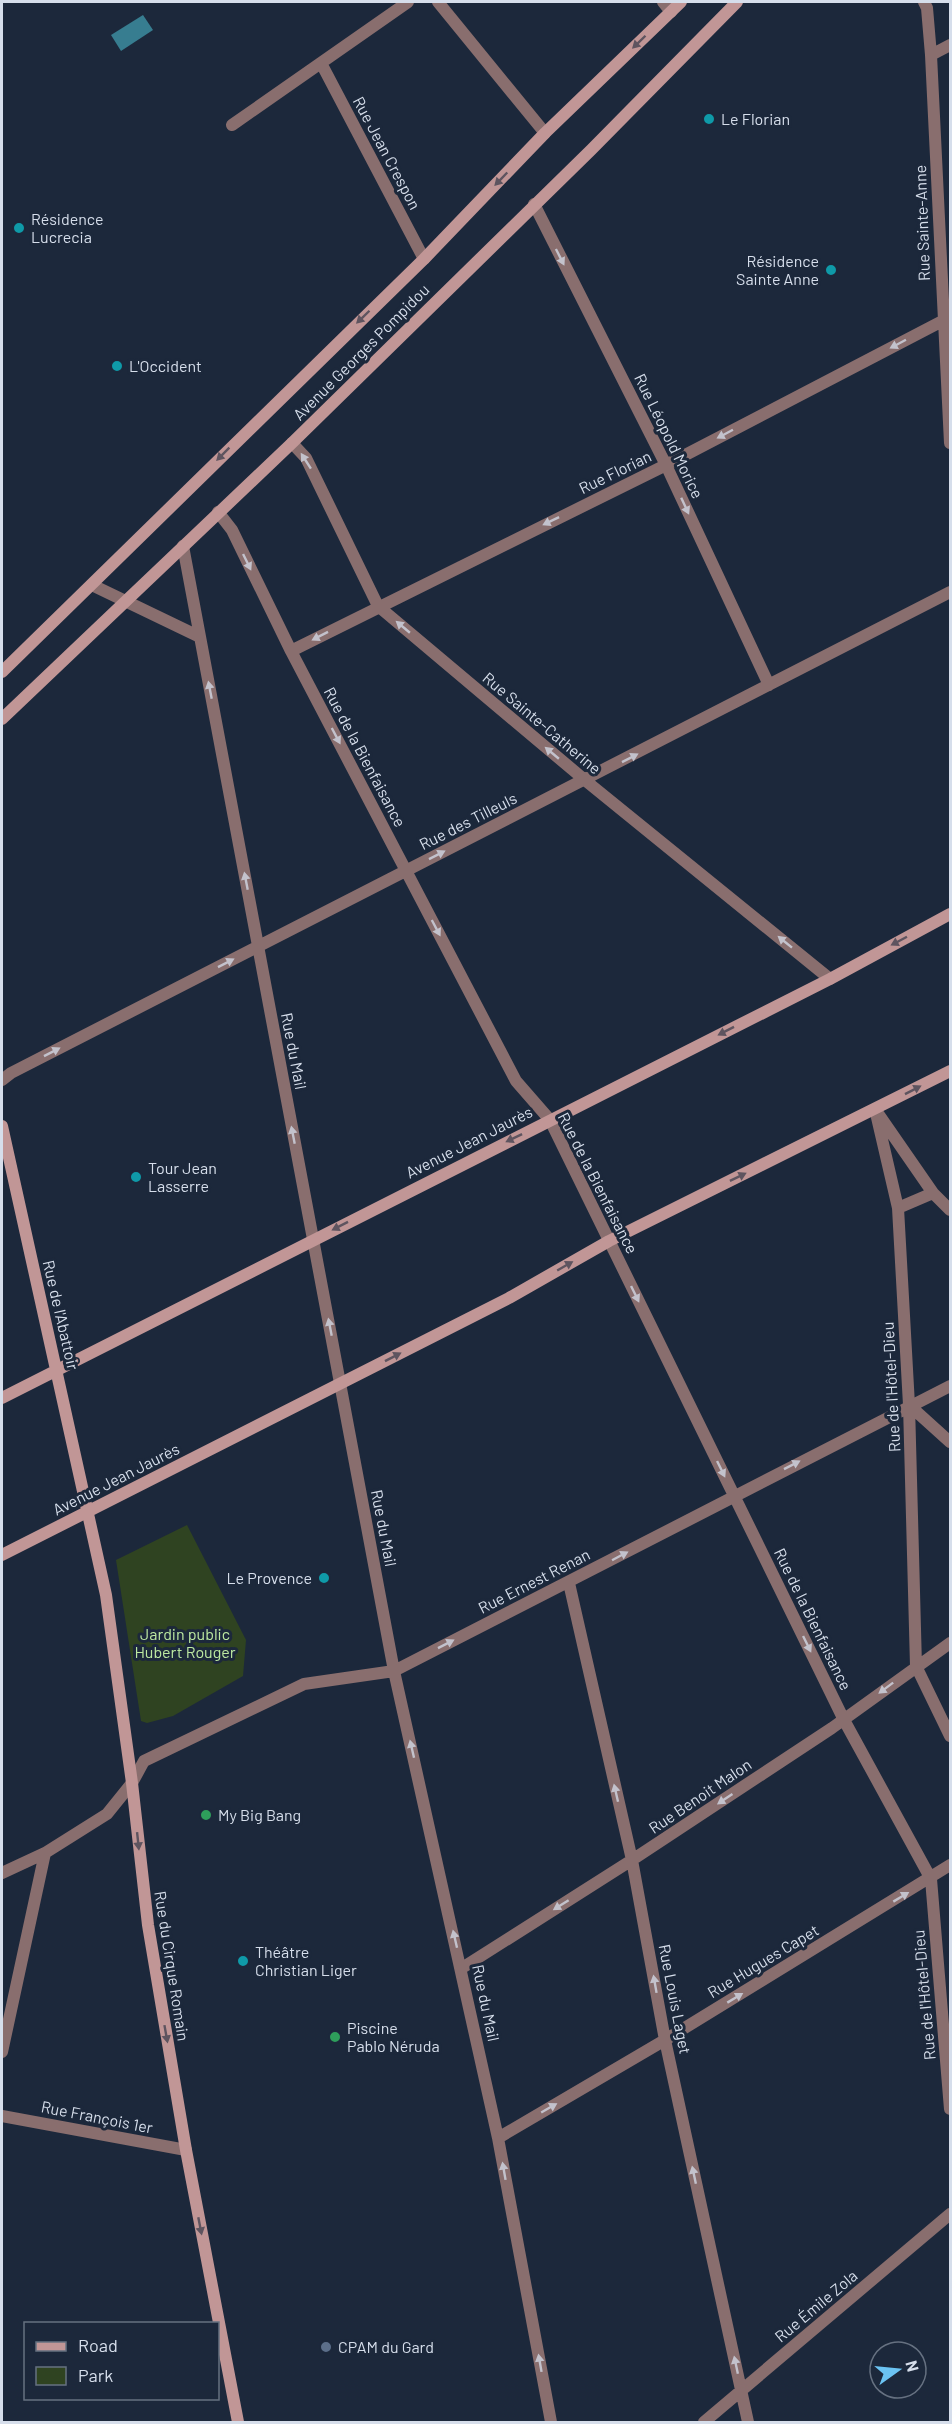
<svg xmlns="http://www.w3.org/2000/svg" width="952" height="2424" font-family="Barlow,sans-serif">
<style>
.green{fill:#2f4321}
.water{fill:#377d90}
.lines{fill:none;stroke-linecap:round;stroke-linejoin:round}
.street{stroke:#896e6e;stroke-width:12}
.secondary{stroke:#c19696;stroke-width:12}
.oneway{fill:#5e545f}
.oneway2{fill:#c3c2cc}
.culture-dot{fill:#0f9aa8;stroke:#1c283b;stroke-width:2}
.leisure-dot{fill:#2e9e5b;stroke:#1c283b;stroke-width:2}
.service-dot{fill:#5c6f8a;stroke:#1c283b;stroke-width:2}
.labels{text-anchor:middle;stroke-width:6;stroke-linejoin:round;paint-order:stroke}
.poi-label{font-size:16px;fill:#d6deeb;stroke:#1c283b;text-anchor:start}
.street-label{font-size:16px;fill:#d6deeb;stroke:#1c283b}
.park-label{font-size:16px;fill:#bde9a1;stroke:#1c283b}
</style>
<rect width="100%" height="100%" fill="#1c283b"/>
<!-- green -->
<path class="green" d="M187,1525L246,1640L243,1676L173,1716L147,1723L141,1721L116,1560Z"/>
<!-- water -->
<path class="water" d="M143,15L153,30L121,51L111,35Z"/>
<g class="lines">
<!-- street -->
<path class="street" d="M438,2L545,133
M663,2L671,12
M924,2L927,8L931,55L950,443
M931,55L950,45
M321,63L424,259
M232,125L408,2
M534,204L666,465L769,685
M292,443L306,458L378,606L586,781L830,979
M218,512L232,530L291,651L516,1081L550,1120L844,1720L931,1879L950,2109
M183,546L394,1671L498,2138L551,2422
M92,585L200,637
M291,651L666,465L950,317
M2,1080L11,1073L950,592
M875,1109L898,1208L909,1405L916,1666L950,1736
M879,1115L933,1193L950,1210
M898,1208L933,1193
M909,1405L950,1442
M569,1583L632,1860L665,2040L748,2422
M2,1873L45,1853L107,1814L132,1783L144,1761L304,1684L394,1671L950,1386
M462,1968L632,1860L832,1728L950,1643
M2,2052L45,1853
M2,2116L186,2150
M498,2138L665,2040L950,1865
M704,2422L950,2214"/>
<!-- secondary -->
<path class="secondary" d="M2,672L424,259L545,133L681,2
M2,719L292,443L591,150L737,2
M2,1126L106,1595L132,1783L148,1925L186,2150L238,2422
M2,1398L830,979L950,914
M2,1555L509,1298L609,1241L950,1071"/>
</g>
<!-- one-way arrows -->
<defs><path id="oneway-solid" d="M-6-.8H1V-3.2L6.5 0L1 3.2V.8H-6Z" transform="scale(1.5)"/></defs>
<g class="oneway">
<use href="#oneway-solid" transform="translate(639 42) rotate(136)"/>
<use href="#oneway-solid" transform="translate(501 179) rotate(134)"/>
<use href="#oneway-solid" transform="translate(363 317) rotate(136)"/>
<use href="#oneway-solid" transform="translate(223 454) rotate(135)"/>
<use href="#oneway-solid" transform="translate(899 941) rotate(152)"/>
<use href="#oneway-solid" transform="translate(726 1031) rotate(153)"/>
<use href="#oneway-solid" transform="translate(913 1090) rotate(-27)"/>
<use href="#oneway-solid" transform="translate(514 1138) rotate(154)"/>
<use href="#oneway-solid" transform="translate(738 1177) rotate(-26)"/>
<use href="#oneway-solid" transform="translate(340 1226) rotate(153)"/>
<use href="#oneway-solid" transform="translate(565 1266) rotate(-30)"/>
<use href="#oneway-solid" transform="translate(393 1357) rotate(-27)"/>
<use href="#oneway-solid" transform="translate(138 1841) rotate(84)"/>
<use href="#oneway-solid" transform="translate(166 2034) rotate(80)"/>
<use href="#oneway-solid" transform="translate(200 2226) rotate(79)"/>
</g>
<g class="oneway2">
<use href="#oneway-solid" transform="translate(560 257) rotate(63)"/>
<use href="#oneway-solid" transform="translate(898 344) rotate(152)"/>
<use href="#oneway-solid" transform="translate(725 434) rotate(152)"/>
<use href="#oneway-solid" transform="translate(306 461) rotate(-123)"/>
<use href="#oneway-solid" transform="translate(685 506) rotate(65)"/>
<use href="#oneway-solid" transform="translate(551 521) rotate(154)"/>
<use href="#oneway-solid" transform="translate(247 562) rotate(64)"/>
<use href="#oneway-solid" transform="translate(403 627) rotate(-140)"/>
<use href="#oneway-solid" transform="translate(320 636) rotate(153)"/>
<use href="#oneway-solid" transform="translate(210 690) rotate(-101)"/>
<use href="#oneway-solid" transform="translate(336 736) rotate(62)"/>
<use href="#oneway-solid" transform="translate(552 753) rotate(-140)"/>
<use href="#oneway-solid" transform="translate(630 758) rotate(-27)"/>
<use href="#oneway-solid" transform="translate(437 855) rotate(-27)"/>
<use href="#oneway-solid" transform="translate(246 881) rotate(-101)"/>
<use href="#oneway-solid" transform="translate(436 928) rotate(62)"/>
<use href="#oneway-solid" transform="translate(785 942) rotate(-141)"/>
<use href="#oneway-solid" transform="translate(226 963) rotate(-27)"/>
<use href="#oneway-solid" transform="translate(52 1052) rotate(-27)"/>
<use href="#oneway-solid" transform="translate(293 1135) rotate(-101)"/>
<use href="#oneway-solid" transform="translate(635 1294) rotate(64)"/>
<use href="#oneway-solid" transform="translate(330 1327) rotate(-101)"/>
<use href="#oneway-solid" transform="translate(792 1465) rotate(-27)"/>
<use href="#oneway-solid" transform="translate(721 1469) rotate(64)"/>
<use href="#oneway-solid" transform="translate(620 1556) rotate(-28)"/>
<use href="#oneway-solid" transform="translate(446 1644) rotate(-27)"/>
<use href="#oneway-solid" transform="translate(807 1644) rotate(64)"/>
<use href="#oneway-solid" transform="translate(886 1688) rotate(143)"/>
<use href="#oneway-solid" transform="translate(412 1749) rotate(-103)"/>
<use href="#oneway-solid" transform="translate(616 1793) rotate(-103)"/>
<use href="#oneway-solid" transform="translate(725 1799) rotate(146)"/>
<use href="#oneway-solid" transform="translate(901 1897) rotate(-31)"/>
<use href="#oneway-solid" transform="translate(561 1905) rotate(148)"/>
<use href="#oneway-solid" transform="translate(455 1939) rotate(-103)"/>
<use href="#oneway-solid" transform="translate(655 1984) rotate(-100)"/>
<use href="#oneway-solid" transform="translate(735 1998) rotate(-31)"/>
<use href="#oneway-solid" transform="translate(549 2108) rotate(-30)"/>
<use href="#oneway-solid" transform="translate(504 2171) rotate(-100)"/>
<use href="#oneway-solid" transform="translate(694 2175) rotate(-102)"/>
<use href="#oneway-solid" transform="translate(540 2363) rotate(-100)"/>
<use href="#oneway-solid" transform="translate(736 2365) rotate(-102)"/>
</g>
<!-- markers -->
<g class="culture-dot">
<circle cx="709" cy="119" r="6"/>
<circle cx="19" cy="228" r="6"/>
<circle cx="831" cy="270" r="6"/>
<circle cx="117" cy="366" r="6"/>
<circle cx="136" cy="1177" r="6"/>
<circle cx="324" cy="1578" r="6"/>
<circle cx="243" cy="1961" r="6"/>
</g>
<g class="leisure-dot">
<circle cx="206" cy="1815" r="6"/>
<circle cx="335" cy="2037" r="6"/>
</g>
<circle class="service-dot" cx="326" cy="2347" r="6"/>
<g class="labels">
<!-- poi labels -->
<g class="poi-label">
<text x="721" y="125">Le Florian</text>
<text x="31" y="225">Résidence<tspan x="31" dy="18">Lucrecia</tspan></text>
<text x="819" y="267" text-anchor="end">Résidence<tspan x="819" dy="18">Sainte Anne</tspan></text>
<text x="129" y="372">L'Occident</text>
<text x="148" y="1174">Tour Jean<tspan x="148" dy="18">Lasserre</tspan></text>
<text x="312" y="1584" text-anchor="end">Le Provence</text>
<text x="218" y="1821">My Big Bang</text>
<text x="255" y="1958">Théâtre<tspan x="255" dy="18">Christian Liger</tspan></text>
<text x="347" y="2034">Piscine<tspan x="347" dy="18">Pablo Néruda</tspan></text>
<text x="338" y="2353">CPAM du Gard</text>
</g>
<!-- street labels -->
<g class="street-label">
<text transform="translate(387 153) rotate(62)" y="6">Rue Jean Crespon</text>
<text transform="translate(922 223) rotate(-92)" y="6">Rue Sainte-Anne</text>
<text transform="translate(361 352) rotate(-45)" y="6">Avenue Georges Pompidou</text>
<text transform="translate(669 436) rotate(64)" y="6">Rue Léopold Morice</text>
<text transform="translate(615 472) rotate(-26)" y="6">Rue Florian</text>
<text transform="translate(542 723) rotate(40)" y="6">Rue Sainte-Catherine</text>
<text transform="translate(365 757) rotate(62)" y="6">Rue de la Bienfaisance</text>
<text transform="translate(468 821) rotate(-27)" y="6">Rue des Tilleuls</text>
<text transform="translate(294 1051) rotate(79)" y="6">Rue du Mail</text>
<text transform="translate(469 1142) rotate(-27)" y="6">Avenue Jean Jaurès</text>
<text transform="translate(598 1183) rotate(63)" y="6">Rue de la Bienfaisance</text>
<text transform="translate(61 1315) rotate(77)" y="6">Rue de l'Abattoir</text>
<text transform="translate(891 1387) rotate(-93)" y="6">Rue de l'Hôtel-Dieu</text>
<text transform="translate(116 1479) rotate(-27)" y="6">Avenue Jean Jaurès</text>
<text transform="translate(384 1528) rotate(79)" y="6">Rue du Mail</text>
<text transform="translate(534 1581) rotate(-27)" y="6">Rue Ernest Renan</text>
<text transform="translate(813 1619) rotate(64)" y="6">Rue de la Bienfaisance</text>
<text transform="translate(700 1796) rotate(-34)" y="6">Rue Benoit Malon</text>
<text transform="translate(763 1961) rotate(-31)" y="6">Rue Hugues Capet</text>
<text transform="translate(172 1966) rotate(81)" y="6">Rue du Cirque Romain</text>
<text transform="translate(924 1995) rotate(-95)" y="6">Rue de l'Hôtel-Dieu</text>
<text transform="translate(675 1999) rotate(79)" y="6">Rue Louis Laget</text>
<text transform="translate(486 2003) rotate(78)" y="6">Rue du Mail</text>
<text transform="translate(97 2117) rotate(11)" y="6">Rue François 1er</text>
<text transform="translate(816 2306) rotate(-40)" y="6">Rue Émile Zola</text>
</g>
<!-- park labels -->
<g class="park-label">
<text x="185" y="1640">Jardin public<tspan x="185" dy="18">Hubert Rouger</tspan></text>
</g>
</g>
<!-- border -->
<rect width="952" height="2424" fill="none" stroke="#d6deeb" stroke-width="6"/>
<!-- legend -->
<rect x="24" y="2322" width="195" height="78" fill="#1c283b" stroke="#667181" stroke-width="1.5"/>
<rect x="36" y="2342" width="30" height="9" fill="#c19696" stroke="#667181" stroke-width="1.5"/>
<text x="78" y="2352" font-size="18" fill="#d6deeb">Road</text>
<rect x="36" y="2367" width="30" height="18" fill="#2f4321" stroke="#667181" stroke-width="1.5"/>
<text x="78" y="2382" font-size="18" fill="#d6deeb">Park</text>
<!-- north arrow -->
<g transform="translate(898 2370) rotate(75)"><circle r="28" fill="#1c283b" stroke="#667181" stroke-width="1.5"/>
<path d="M0-4.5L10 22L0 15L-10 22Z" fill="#6bc3f2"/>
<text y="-9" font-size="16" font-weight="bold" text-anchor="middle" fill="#d6deeb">N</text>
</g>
</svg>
